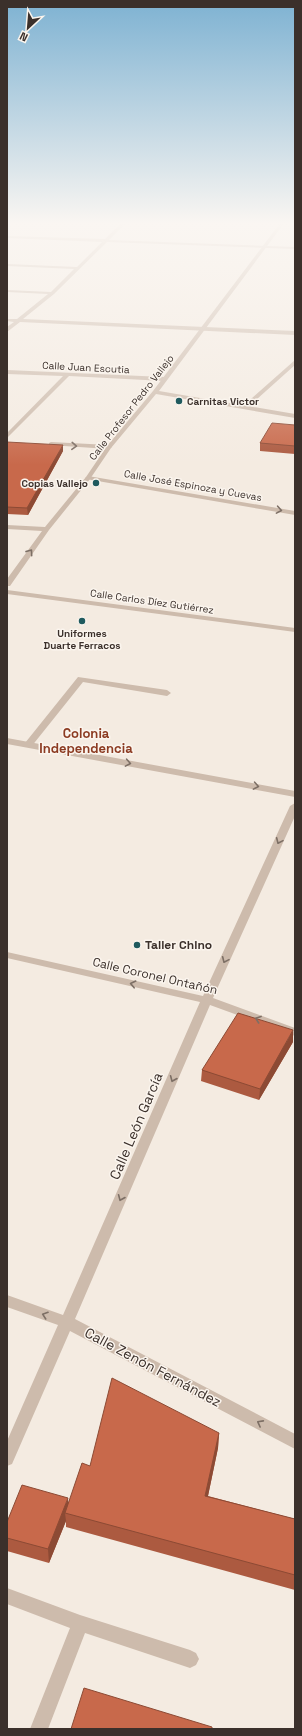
<svg xmlns="http://www.w3.org/2000/svg" width="302" height="1736" font-family="'Space Grotesk',sans-serif">
<style>
.lines{fill:none;stroke-linecap:round;stroke-linejoin:round}
.service{fill:#cdbbac;fill-rule:evenodd}
.minor{fill:#cdbbac;fill-rule:evenodd}
.tertiary{fill:#cdbbac;fill-rule:evenodd}
.wall{fill:#ac5a40}
.shaded-wall{fill:#8c4a34}
.building{fill:#c8694b;stroke:#8c4a34}
.oneway{stroke:#7d6f65}
.poi-dot{fill:#1f5a5e;stroke:#fbf5ee;stroke-width:1.5}
.labels{text-anchor:middle;stroke-width:3;stroke-linejoin:round;paint-order:stroke}
.far-street-label{font-size:10px;fill:#3b302b;stroke:#fbf5ee}
.far-poi-label{font-size:10px;font-weight:bold;fill:#3b302b;stroke:#fbf5ee;text-anchor:start}
.poi-label{font-size:12px;font-weight:bold;fill:#3b302b;stroke:#fbf5ee;text-anchor:start}
.street-label{font-size:12px;fill:#3b302b;stroke:#fbf5ee}
.neighbourhood-label{font-size:13px;font-weight:bold;fill:#8c3b22;stroke:#fbf5ee}
.near-street-label{font-size:14px;fill:#3b302b;stroke:#fbf5ee}
</style>
<rect width="100%" height="100%" fill="#f4ebe1"/>
<g class="lines">
<!-- service -->
<path class="service" d="M78,677L167,690L171,693L167,696L83,682L31,747H25L24,745L25,743Z
M7,1588L80,1615L190,1650L196,1653L199,1659L196,1665L190,1668L85,1633L48,1729H30L70,1628L7,1604Z"/>
<!-- minor -->
<path class="minor" d="M122,222H127L109,240L295,247V249L107,242L54,294L23,319L295,331V335L20,322L7,332V327L14,322L7,321V319H17L48,294L7,292V290L51,292L74,269L7,266V264L77,267L102,242L7,238V236L105,239Z
M295,360V365L247,408H243V406Z
M7,370L164,377L167,379L164,381L69,376L7,438V433L63,376L7,374Z
M51,442L109,445L112,447L109,449L49,445V443Z
M88,476L295,511V515L86,479L85,478Z
M7,590L295,628V632L7,594Z
M7,738L295,791V797L7,744Z
M295,803V816L213,998L295,1028V1036L210,1005L75,1319L295,1434V1449L70,1331L12,1464L7,1466V1441L58,1325L7,1307V1295L63,1315L200,1002L7,958V952L203,996L290,806Z"/>
<!-- tertiary -->
<path class="tertiary" d="M281,222H285L159,391L295,414V418L156,394L111,448L90,479L49,530L10,586H7V579L42,531L7,529V525L45,527L86,477L107,446L153,391Z"/>
</g>
<!-- wall -->
<path class="wall" d="M295,425V454L260,451V443Z
M7,442L63,451L28,515L7,514Z
M293,1042L259,1100L201,1081L202,1070Z
M219,1433L218,1448L208,1496L295,1519V1590L66,1527V1521L49,1563L7,1551V1522L68,1503L90,1466Z"/>
<!-- shaded-wall -->
<path class="shaded-wall" d="M63,445V451L28,515L27,508Z
M293,1030V1042L259,1100L260,1089Z
M219,1433L218,1448L205,1510V1496Z
M68,1498L69,1512L65,1513L66,1521L49,1563L48,1549Z"/>
<!-- building -->
<path class="building" d="M272,423L295,425V446L260,443Z
M7,442L63,445L27,508L7,507Z
M238,1013L293,1030L260,1089L202,1070Z
M112,1378L219,1433L205,1496L295,1519V1575L65,1513L82,1463L90,1466Z
M22,1485L68,1498L48,1549L7,1538V1522Z
M84,1688L212,1727V1729H71Z"/>
<!-- one-way arrows -->
<defs><path id="oneway-chevron" d="M-2-3.5L2.5 0L-2 3.5" fill="none" stroke-width="1.6" stroke-linecap="round" stroke-linejoin="round"/></defs>
<g class="oneway">
<use href="#oneway-chevron" transform="translate(74 446) rotate(3)"/>
<use href="#oneway-chevron" transform="translate(279 510) rotate(10)"/>
<use href="#oneway-chevron" transform="translate(30 552) rotate(-54)"/>
<use href="#oneway-chevron" transform="translate(128 763) rotate(10)"/>
<use href="#oneway-chevron" transform="translate(256 786) rotate(10)"/>
<use href="#oneway-chevron" transform="translate(279 841) rotate(114)"/>
<use href="#oneway-chevron" transform="translate(225 960) rotate(114)"/>
<use href="#oneway-chevron" transform="translate(133 984) rotate(-167)"/>
<use href="#oneway-chevron" transform="translate(258 1019) rotate(-160)"/>
<use href="#oneway-chevron" transform="translate(173 1079) rotate(113)"/>
<use href="#oneway-chevron" transform="translate(121 1198) rotate(113)"/>
<use href="#oneway-chevron" transform="translate(45 1315) rotate(-161)"/>
<use href="#oneway-chevron" transform="translate(260 1423) rotate(-152)"/>
</g>
<!-- sky -->
<linearGradient id="sky" x2="0" y2="1"><stop stop-color="#7eb2d2"/><stop offset="0.48" stop-color="#faf6f2"/><stop offset="1" stop-color="#faf6f2" stop-opacity="0"/></linearGradient>
<rect width="302" height="465" fill="url(#sky)"/>
<!-- markers -->
<g class="poi-dot">
<circle cx="179" cy="401" r="4"/>
<circle cx="96" cy="483" r="4"/>
<circle cx="82" cy="621" r="4"/>
<circle cx="137" cy="945" r="4"/>
</g>
<g class="labels">
<!-- far-street labels -->
<g class="far-street-label">
<text transform="translate(86 367) rotate(3)" y="4">Calle Juan Escutia</text>
<text transform="translate(131 407) rotate(-52)" y="4">Calle Profesor Pedro Vallejo</text>
<text transform="translate(193 485) rotate(10)" y="4">Calle José Espinoza y Cuevas</text>
<text transform="translate(152 601) rotate(8)" y="4">Calle Carlos Díez Gutiérrez</text>
</g>
<!-- far-poi labels -->
<g class="far-poi-label">
<text x="187" y="405">Carnitas Victor</text>
<text x="88" y="487" text-anchor="end">Copias Vallejo</text>
<text x="82" y="637" text-anchor="middle">Uniformes<tspan x="82" dy="12">Duarte Ferracos</tspan></text>
</g>
<!-- poi labels -->
<g class="poi-label">
<text x="145" y="949">Taller Chino</text>
</g>
<!-- street labels -->
<g class="street-label">
<text transform="translate(155 976) rotate(13)" y="4">Calle Coronel Ontañón</text>
</g>
<!-- neighbourhood labels -->
<g class="neighbourhood-label">
<text x="86" y="738">Colonia<tspan x="86" dy="15">Independencia</tspan></text>
</g>
<!-- near-street labels -->
<g class="near-street-label">
<text transform="translate(136 1126) rotate(-67)" y="5">Calle León García</text>
<text transform="translate(153 1367) rotate(28)" y="5">Calle Zenón Fernández</text>
</g>
</g>
<!-- border -->
<rect width="302" height="1736" fill="none" stroke="#3b302b" stroke-width="16"/>
<!-- north arrow -->
<g transform="translate(28 28) rotate(206)" stroke="#fbf5ee" stroke-width="3" paint-order="stroke">
<path d="M0-3L7 15L0 10L-7 15Z" fill="#3b302b"/>
<text y="-6" font-size="11" font-weight="bold" text-anchor="middle" fill="#3b302b">N</text>
</g>
</svg>
